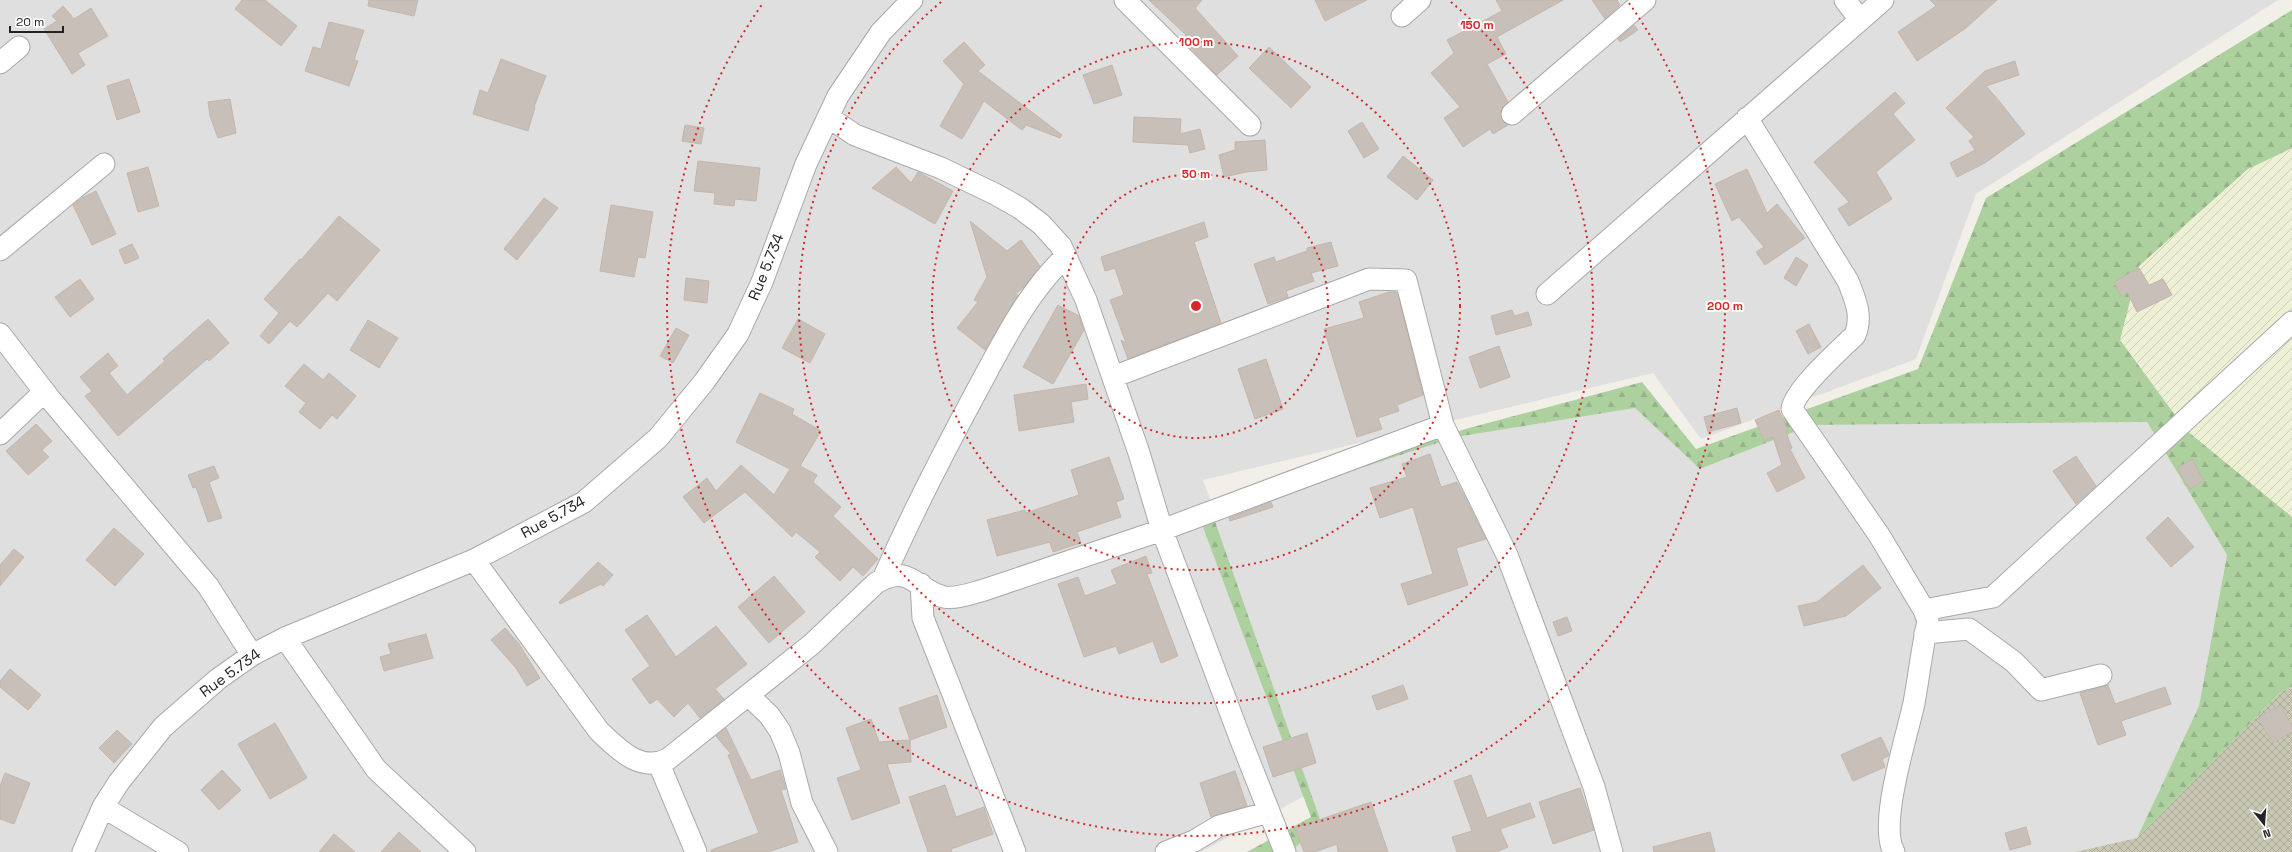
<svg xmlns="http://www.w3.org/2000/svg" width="2292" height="852" font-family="'Space Grotesk',sans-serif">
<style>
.residential{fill:#e0dfdf}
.construction{fill:url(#construction-cross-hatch)}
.farmland{fill:url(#farmland-furrows)}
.forest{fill:url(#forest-firs)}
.building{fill:#c7bfb8;stroke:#c4b6ab}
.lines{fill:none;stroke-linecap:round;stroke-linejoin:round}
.minor-casing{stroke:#a9a9a9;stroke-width:23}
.minor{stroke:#fff;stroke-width:21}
.ring{fill:none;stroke:#d62828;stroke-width:2;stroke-dasharray:2 4}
.labels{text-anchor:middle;stroke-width:4;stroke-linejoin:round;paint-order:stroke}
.street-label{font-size:15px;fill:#222;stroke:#fff}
.centre{fill:#d62828;stroke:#fff;stroke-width:2}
.ring-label{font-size:12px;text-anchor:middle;font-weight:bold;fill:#d62828;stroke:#fff;stroke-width:4;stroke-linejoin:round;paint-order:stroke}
</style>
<defs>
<pattern id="construction-cross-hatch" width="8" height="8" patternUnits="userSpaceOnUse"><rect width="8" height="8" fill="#c7c7b4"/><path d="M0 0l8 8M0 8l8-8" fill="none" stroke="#abab9a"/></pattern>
<pattern id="farmland-furrows" width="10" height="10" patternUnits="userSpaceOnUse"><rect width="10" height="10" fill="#eef0d5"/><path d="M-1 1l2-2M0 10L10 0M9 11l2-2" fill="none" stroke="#ccceb7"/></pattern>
<pattern id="forest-firs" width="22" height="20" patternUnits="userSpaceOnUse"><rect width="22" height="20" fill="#add19e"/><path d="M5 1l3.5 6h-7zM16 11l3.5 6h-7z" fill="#95b388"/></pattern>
</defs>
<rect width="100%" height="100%" fill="#f2efe9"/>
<!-- residential -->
<path class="residential" d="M0,0H2278L1976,194L1916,359L1701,439L1653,373L1203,480L1216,515L1456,437L1635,408L1700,469L1812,425L2147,422L2227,555L2199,706L2137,838L2075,852H1291L1320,822L1310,793L1201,852H0Z"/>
<!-- construction -->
<path class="construction" d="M2292,687V852H2075L2137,838L2281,692Z"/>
<!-- farmland -->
<path class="farmland" d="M2292,148V517L2186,430L2120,340L2139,266L2248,169Z"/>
<!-- forest -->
<path class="forest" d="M2292,10V148L2248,169L2139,266L2120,340L2186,430L2292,517V687L2281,692L2137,838L2199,706L2227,555L2147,422L1812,425L1700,469L1635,408L1456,437L1213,516L1321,822L1291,852H1247L1311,817L1197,511L1469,428L1642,382L1696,449L1918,369L1986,198Z"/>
<!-- building -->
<path class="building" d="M242,0H265L297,26L281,46L235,9Z
M369,0H418L414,16L368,6Z
M1149,0H1202L1195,8L1238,56L1217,75L1182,39L1186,35Z
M1315,0H1367L1325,21Z
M1496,0H1563L1497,37L1506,54L1487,64L1508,102L1501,110L1500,116L1503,121L1508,125L1493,134L1490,129L1463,147L1444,118L1460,107L1431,73L1454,53L1447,40L1502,11Z
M1592,0H1617L1620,5L1605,19Z
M1930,0H1997L1966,28L1917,61L1898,32L1936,6Z
M63,6L74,19L91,8L108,36L78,53L85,65L72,74L44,29L57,21L52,16Z
M329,22L364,30L354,60L358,61L349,86L305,71L313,47L321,49Z
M1634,25L1638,30L1620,42L1618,39Z
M964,42L985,65L978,71L1062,135L1060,138L1026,125L1022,130L984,101L962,139L940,126L964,84L943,61Z
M1269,47L1311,87L1291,108L1249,68Z
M501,59L546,76L534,107H535L528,131L473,114L480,90L488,93Z
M2015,61L2019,75L1986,86L2000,102L2025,134L1985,163L1957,177L1950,163L1975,150L1969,141L1974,137L1946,108L1985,71Z
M1112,65L1122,95L1094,104L1083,75Z
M129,79L140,112L117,120L107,86Z
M1895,92L1905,103L1893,114L1915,140L1876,172L1892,199L1849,226L1838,209L1849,202L1814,162Z
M230,99L236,133L218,138L210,116L208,102Z
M1134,117L1181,119L1180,134L1200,129L1205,149L1190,153L1188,145L1133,142Z
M1362,122L1379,149L1364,158L1348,131Z
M685,125L704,128L701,144L682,141Z
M1265,140L1267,170L1246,172L1224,177L1219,155L1235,150V142Z
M1403,156L1433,180L1417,200L1387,177Z
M698,161L760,168L756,201L735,199L734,206L714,204L715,193L694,191Z
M148,167L159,206L138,212L127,173Z
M896,167L911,183L918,172L953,191L935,224L872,188Z
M1747,169L1767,213L1777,204L1805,238L1765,265L1756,252L1764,247L1739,217L1732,221L1715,184Z
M96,191L116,234L92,245L73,205L82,198Z
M544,198L558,208L517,260L504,249Z
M611,205L653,212L645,258L638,257L634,277L600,271Z
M339,216L380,250L337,301L328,293L297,327L290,321L269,344L260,336L279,313L264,299L300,259L301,260Z
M970,221L1007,251L1021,240L1040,266L1023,288L1015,294L1018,295L985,350L957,328L978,302L974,300L987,277Z
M1204,222L1208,237L1194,242L1221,323L1128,359L1121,340L1126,343L1110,300L1124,295L1115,268L1105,271L1101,257Z
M1331,242L1338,266L1311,273L1314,281L1286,291L1288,297L1268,304L1254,264L1274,257L1276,262L1307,251V248Z
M132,244L139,258L125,264L119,250Z
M1796,257L1808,265L1796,286L1784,278Z
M2139,268L2149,285L2163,279L2172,295L2137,312L2127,292L2121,296L2114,282Z
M686,278L709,281L707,303L684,300Z
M80,279L94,299L70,317L55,297Z
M1389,292H1396L1399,299L1423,395L1397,405L1399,411L1378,418L1382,429L1357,437L1324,329L1364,318L1359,302Z
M1058,305L1079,316L1084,330L1053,384L1023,367Z
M1512,310L1514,316L1528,312L1532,325L1496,335L1491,316Z
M208,319L229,343L209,361L207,359L118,436L85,396L92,391L80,377L108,353L118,366L109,373L127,395L165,361L163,359Z
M798,319L825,334L810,363L782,348Z
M368,320L398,338L379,368L350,350Z
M1809,324L1821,347L1808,354L1796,331Z
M676,328L689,335L673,363L660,356Z
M1499,346L1510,377L1480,388L1469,357Z
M1266,359L1283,409L1255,419L1238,369Z
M304,364L323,380L329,373L356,396L337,419L332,415L320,429L299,412L306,403L285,386Z
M1086,384L1088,399L1071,402L1074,422L1019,431L1014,395Z
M760,393L794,409L792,414L821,431L800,466L817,475L813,482L841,507L833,516L878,559L863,576L853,567L840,581L815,557L820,552L796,532L792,537L745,492L704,523L683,497L707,478L716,491L741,465L774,495L790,469L736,442Z
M1737,408L1741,423L1708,432L1704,417Z
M1779,410L1788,431L1786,432L1792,448L1790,449L1805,478L1777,492L1767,473L1782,465L1773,437L1764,441L1755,420Z
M36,424L52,441L42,450L49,457L28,475L6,451Z
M1430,454L1441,487L1457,482L1486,539L1456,548L1468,585L1408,605L1401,584L1433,574L1413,507L1380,518L1370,488L1407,477L1402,464Z
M2076,456L2096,486L2076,504L2053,471Z
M1109,457L1124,499L1116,502L1121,517L1077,532L1081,543L1053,552L1050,542L997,556L987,520L1025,510L1026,513L1079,495L1071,470Z
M2192,459L2204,481L2190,489L2177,468Z
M214,466L219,478L209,482L222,518L208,522L196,487L193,488L188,475Z
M1271,502L1273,507L1230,521L1229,518Z
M2168,517L2194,547L2171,567L2146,538Z
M114,528L144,554L115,586L86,560Z
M14,549L24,557L0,586V565Z
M1146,556L1152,573L1147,574L1178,656L1161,663L1153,641L1119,654L1116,646L1084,657L1058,584L1078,577L1085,596L1117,584L1111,570Z
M598,562L613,575L603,586L601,584L560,604L559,602Z
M1863,565L1881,588L1846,616L1804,626L1798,606L1817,602Z
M774,576L805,612L769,643L738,607Z
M647,615L676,657L716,626L747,664L715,689L724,699L700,718L688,703L674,717L657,699L650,704L632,679L650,666L625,630Z
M1567,617L1572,631L1558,636L1553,622Z
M505,628L519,644L540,678L527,686L516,668L491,640Z
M426,634L433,658L384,671L380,657L391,654L388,644Z
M10,669L41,695L28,710L0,687V681Z
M1403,685L1408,699L1377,710L1372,696Z
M2108,685L2115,704L2165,687L2171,704L2121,721L2126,735L2098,745L2080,693Z
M937,695L947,727L910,740L899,708Z
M2280,705L2292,725V732L2273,743L2258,718Z
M871,719L879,742L910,740L911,762L887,764L900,803L852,820L837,778L861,770L846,728Z
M275,723L307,778L270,799L238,744Z
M726,728L751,780L780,770L786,789L781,790L798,842L768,852H711V850L759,833L728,755L731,754L716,736Z
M117,730L132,744L114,763L99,748Z
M1307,733L1316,763L1273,777L1263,747Z
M1881,737L1889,754L1888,756L1882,759L1885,767L1853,781L1841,755Z
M222,770L241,790L219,810L201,790Z
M1235,771L1247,806L1211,817L1200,783Z
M5,773L30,783L14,824L0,819V786Z
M1471,775L1487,818L1530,803L1535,817L1500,829L1508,847L1497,852H1457L1452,837L1472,831L1454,781Z
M945,785L956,817L984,807L993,834L951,849L952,852H928L909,797Z
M1580,788L1594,830L1553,844L1539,802Z
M1371,802L1388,852H1338L1337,844L1315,852H1304L1295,828Z
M2026,827L2031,844L2010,850L2005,833Z
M399,832L421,852H381Z
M1710,832L1715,852H1654L1653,847Z
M334,834L355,852H319Z"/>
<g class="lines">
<!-- minor casing -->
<g class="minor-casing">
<path id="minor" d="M1125,0L1250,125
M1845,0L1860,20
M1402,16L1420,0
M0,63L19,47
M1512,114L1645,0
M828,117L855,135L941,168L995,194L1020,208L1041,224L1061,246L1086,300L1139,453L1162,530L1240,738L1285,852
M1747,118L1848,281C1855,299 1863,316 1855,335C1840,350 1795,389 1792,409L1879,535L1924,610L1928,621C1922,648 1919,676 1914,703C1907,736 1878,824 1894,852
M0,250L104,164
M1547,294L1883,0
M0,334L50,399L208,586L252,655
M1113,377L1369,279L1406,280L1443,425
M0,434L44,392
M474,560L599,731C618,749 640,773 668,759L812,644L876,583C911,562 916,591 944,597C958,599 972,593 984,590L1162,530L1443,425L1507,555L1594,787L1612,852
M883,579C911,516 942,455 975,394C1001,346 1026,294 1066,256
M921,584L923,618L1015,852
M1924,610L1993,597L2292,322
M1925,633L1969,629L2014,662L2041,690L2101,675
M285,638L376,769L465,852
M748,695L769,715L780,731L789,753L802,803L827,852
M659,764L696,852
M103,807L178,852
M83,852L103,807L119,782L163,727L218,679L252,655L285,638L474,560L584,502L658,438L704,382L738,334L762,282L806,164L838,96L881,32L912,0
M1166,852L1194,841L1219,826L1269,812"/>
</g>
<!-- minor -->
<use href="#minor" class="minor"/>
</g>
<!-- distance rings -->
<g class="ring">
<circle cx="1196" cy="306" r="132"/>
<circle cx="1196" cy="306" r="264"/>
<path d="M1451 2A397 397 0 1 1 941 2"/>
<path d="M1629 3A529 529 0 1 1 763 3"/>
</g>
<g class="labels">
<!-- street labels -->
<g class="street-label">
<text transform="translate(766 267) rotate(-68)" y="5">Rue 5.734</text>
<text transform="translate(553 517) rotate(-29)" y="5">Rue 5.734</text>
<text transform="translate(230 673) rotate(-36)" y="5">Rue 5.734</text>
</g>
</g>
<circle cx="1196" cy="306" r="6" class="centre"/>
<g class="ring-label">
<text x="1477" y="29">150 m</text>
<text x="1196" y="46">100 m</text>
<text x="1196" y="178">50 m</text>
<text x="1725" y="310">200 m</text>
</g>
<!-- north arrow -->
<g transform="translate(2264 824) rotate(163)" stroke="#ffffff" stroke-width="3" paint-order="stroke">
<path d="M0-3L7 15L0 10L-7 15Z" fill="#222222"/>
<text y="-6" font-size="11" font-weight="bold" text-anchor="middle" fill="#222222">N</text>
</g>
<!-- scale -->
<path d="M10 26v6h53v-6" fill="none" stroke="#222222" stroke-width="2"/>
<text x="16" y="26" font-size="12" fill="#222222" stroke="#ffffff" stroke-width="3" paint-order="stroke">20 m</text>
</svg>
